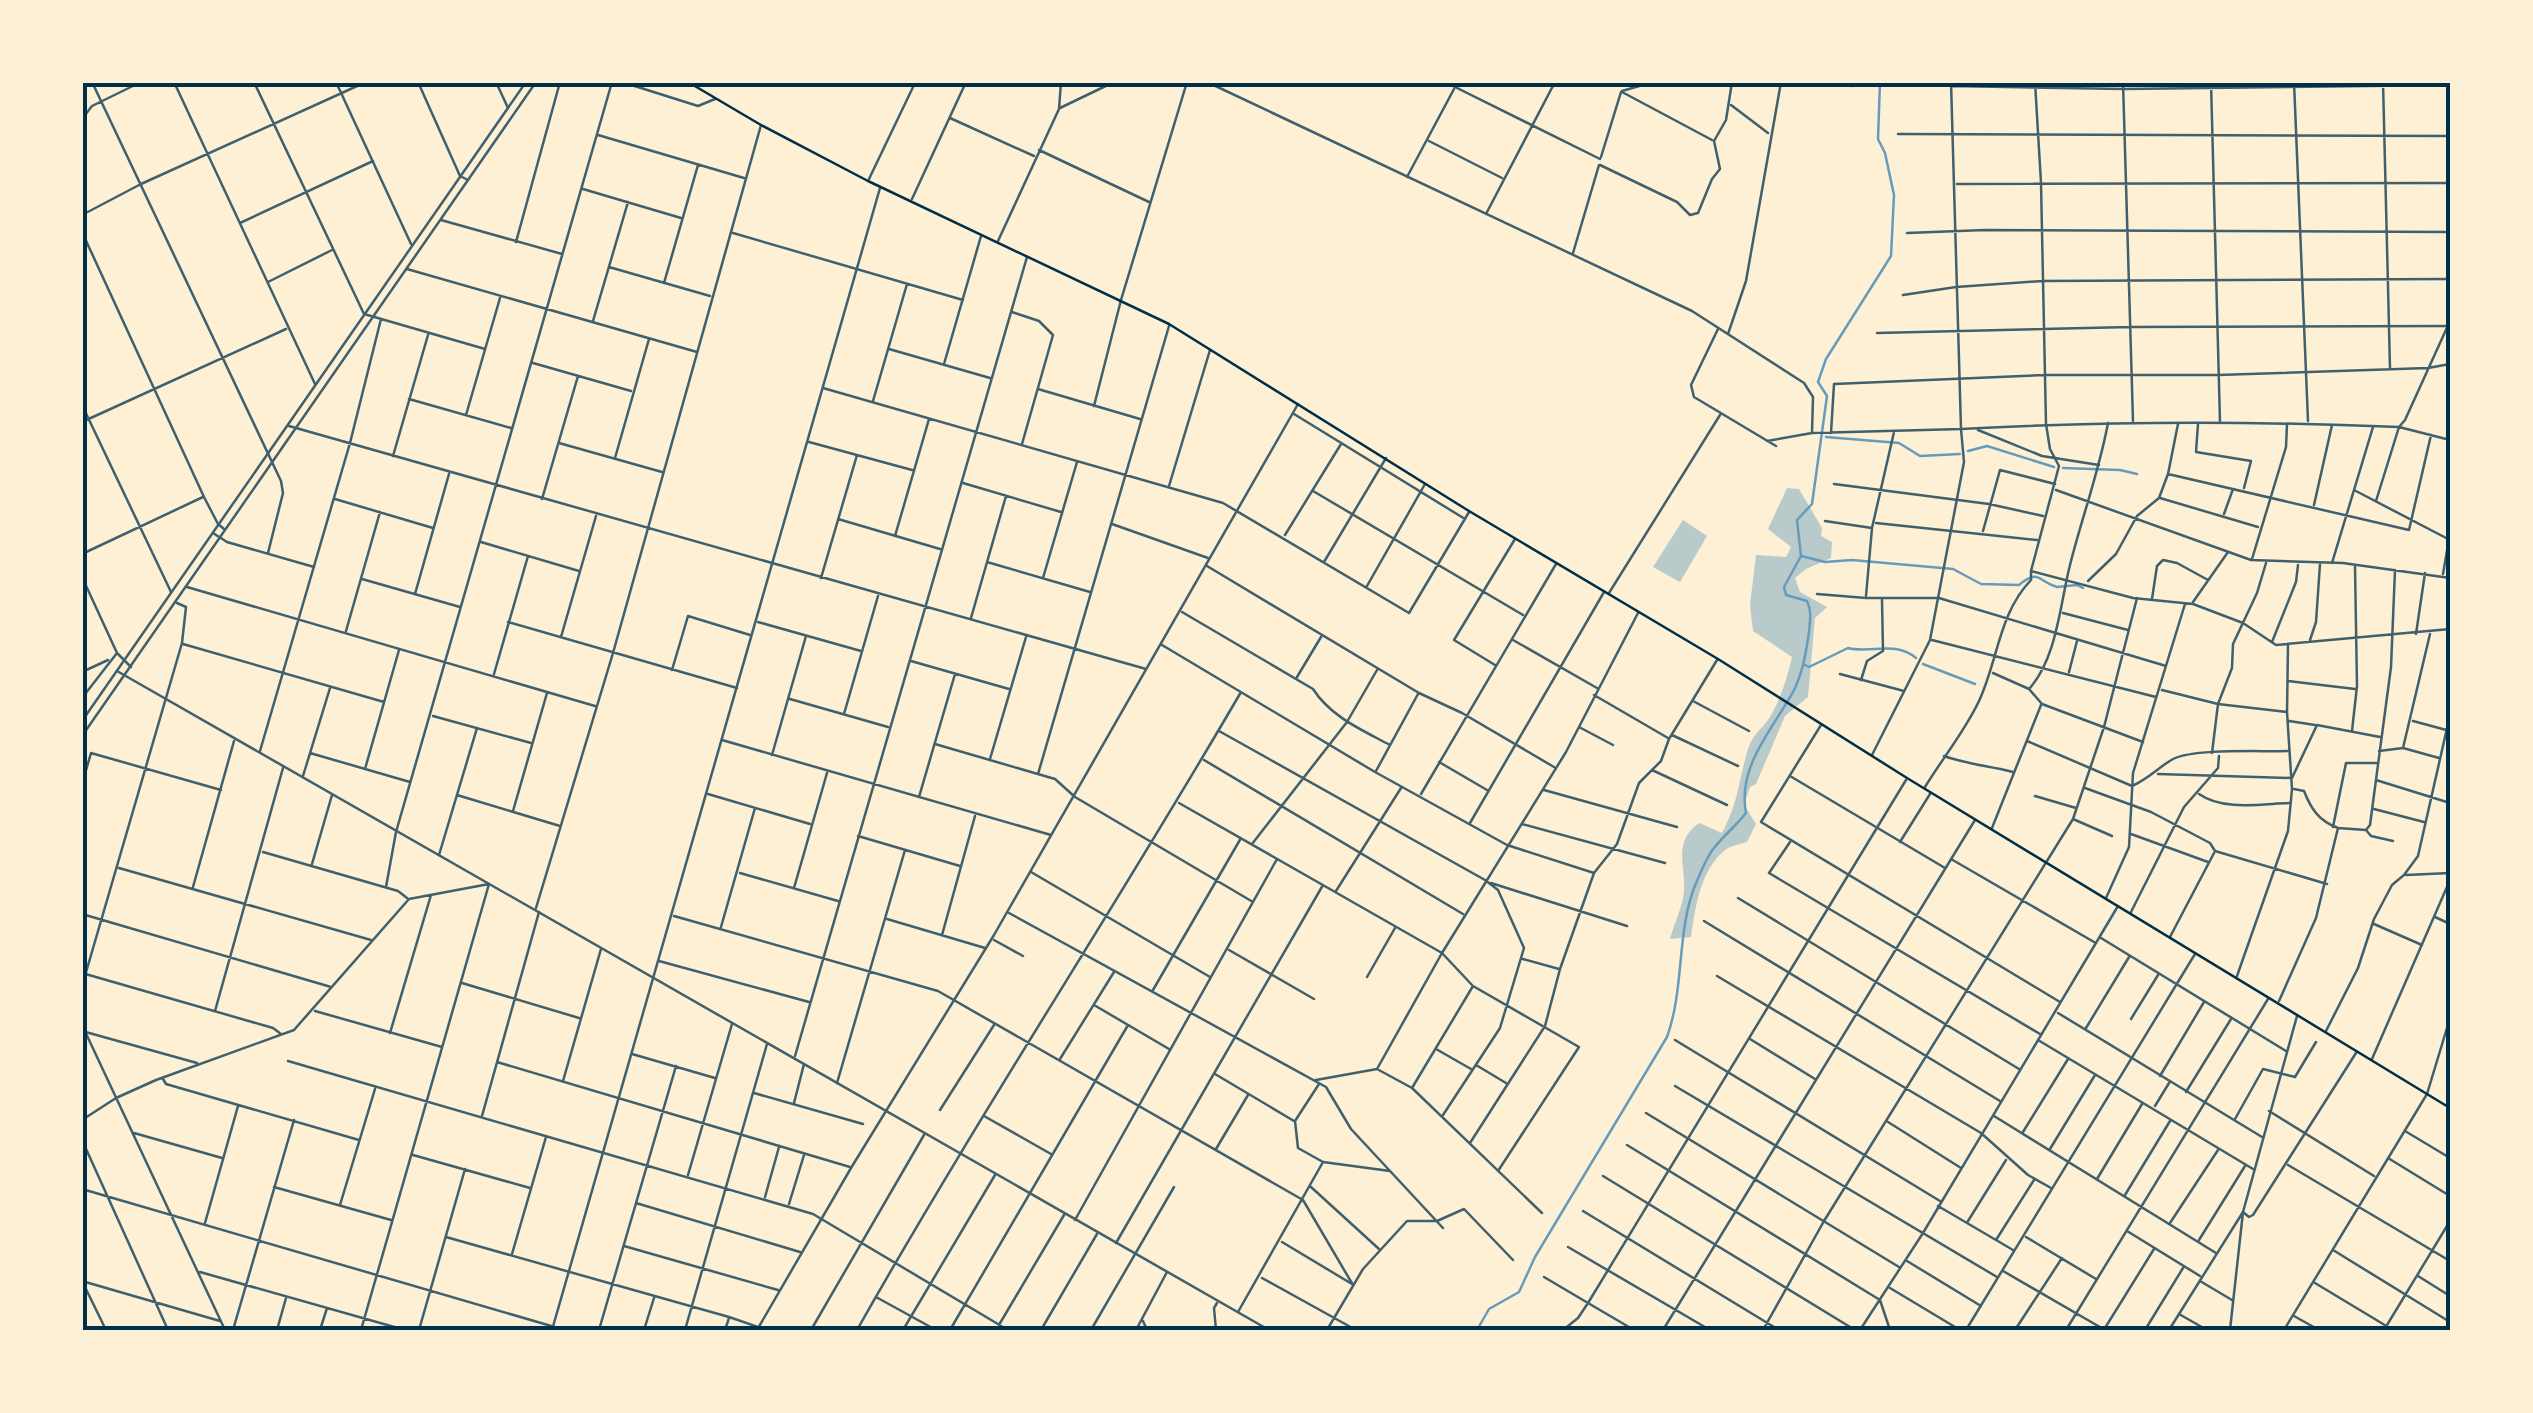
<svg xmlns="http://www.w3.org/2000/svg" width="2533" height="1413" font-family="'Varela Round',sans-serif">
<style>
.green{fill:#b9caca}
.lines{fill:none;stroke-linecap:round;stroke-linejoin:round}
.stream{stroke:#669bbc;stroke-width:2.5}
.minor{stroke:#3f606c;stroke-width:2.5}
.tertiary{stroke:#3f606c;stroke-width:2.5}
.secondary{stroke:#003049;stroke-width:2.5}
.neatline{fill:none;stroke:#003049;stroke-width:4}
</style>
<rect width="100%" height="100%" fill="#fdf0d5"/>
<!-- green -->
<path class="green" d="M1787,488L1799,489L1822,528L1821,536L1832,542L1831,558L1806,569L1795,578L1800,592L1827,607L1815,618L1808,697L1785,716L1756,784L1750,787L1744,805L1756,824L1747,842C1740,844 1729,846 1724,851C1700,871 1695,909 1691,937L1670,939C1674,924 1683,906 1684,891C1686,867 1672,842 1699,823L1722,833C1739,801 1738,782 1748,749C1752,735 1763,728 1770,717C1781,698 1787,678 1792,657L1753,631L1750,605L1756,555L1786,557L1791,547L1768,529Z
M1683,520L1707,536L1680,582L1653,567Z"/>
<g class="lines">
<!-- stream -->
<path class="stream" d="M82,101L85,97
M1826,437L1899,443L1920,456L1960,454
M1968,451L1987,446L2054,467
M2063,468L2120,470L2137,474
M1801,556L1825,562L1852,560L1953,569L1981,584L2019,585C2040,568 2038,582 2057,587L2077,585L2083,588
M1803,664L1809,667L1848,648C1871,654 1895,640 1916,658
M1923,664L1975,684
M1477,1330L1489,1309L1519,1292L1535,1257L1667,1037C1685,987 1676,931 1696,883C1701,872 1707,856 1714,848C1724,835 1736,826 1746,813C1737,767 1772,730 1793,692C1803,673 1806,652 1809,632C1810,620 1812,612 1807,601L1786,595L1784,587L1801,556L1797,520L1812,504L1827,396L1818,382L1826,359L1891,256L1894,195L1885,153L1878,139L1880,82"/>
<!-- minor -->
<path class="minor" d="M92,82L281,481L283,493L268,553
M174,82L315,384
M254,82L364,314L485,349
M336,82L411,244
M418,82L460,176L468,180
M496,82L508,108
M622,82L698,106L715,99
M1207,82L1692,311L1804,383L1813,397L1812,433
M1445,82L1600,159
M1839,82L1853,86
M2035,82L2041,183L2046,424L2050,449L2059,466L2031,571L2133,598L2193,604L2243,623L2276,645L2450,629
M2123,82L2133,421
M2211,82L2220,422
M2383,82L2390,368
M1952,86L2124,89L2450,85
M1622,91L1653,82
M1622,92L1712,140
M1731,105L1768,133
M1060,108L1114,82
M950,118L1034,156
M82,119L92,106L141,82
M1898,134L2450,136
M598,135L744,178
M1429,141L1502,178
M1039,150L1149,202
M1601,157L1621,92
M1600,165L1677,202L1690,215L1698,213L1712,179L1720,169L1714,141L1726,120L1732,82
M1407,177L1454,89
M869,179L914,85
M1957,184L2450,183
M583,189L681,218
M1486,214L1555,82
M82,215L141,184L366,82
M441,220L562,254
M240,223L373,161
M82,232L204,497L218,524L224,529
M733,233L963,300
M1907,233L1985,230L2450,232
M998,241L1059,109L1061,82
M516,242L560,82
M1573,253L1599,165
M609,267L710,296
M407,269L697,352
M268,282L332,250
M664,283L698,165
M1903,295L1956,287L2042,281L2450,279
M1012,312L1039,321L1053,335L1022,444
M593,321L628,202
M1718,329L1691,385L1694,397L1776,446
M1877,333L2130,327L2450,326
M1728,334L1746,281L1781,82
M889,349L990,378
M533,363L631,391
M944,364L981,236
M823,388L1223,503L1409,613L1469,512
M1038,389L1140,419
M409,399L511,428
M873,401L907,284
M82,405L171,592
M1094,406L1121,300L1187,82
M1294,414L1465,519
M466,415L500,298
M82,422L286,329
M2198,424L2196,452L2251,461L2244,488
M289,426L1146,669
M2399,427L2450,440
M1978,430L2042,456L2099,465
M1831,433L1834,384L2045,375H2218L2428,368L2450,364
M1767,441L1812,433L1961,429L1951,82
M809,442L912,470
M559,443L662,472
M393,456L428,335
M615,458L649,339
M2168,474L2409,530L2431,435
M963,483L1061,512
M1834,484L1989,504L2043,516
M1169,486L1210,350
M2056,490L2251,560L2343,563L2450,578
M2354,490L2450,540
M1313,491L1523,615
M2160,498L2258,527
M335,499L433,528
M542,499L578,376
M2376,501L2399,427L2405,420L2450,321
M2314,505L2332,425
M2224,514L2233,489
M838,519L940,549
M1825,521L1872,528
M1876,523L2037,540
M1112,524L1208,558
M1983,531L2000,470L2055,484
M213,533L227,542L314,567
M1285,535L1341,444
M895,536L929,419
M481,542L579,571
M82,554L203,497
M2252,559L2286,447L2287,424
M987,562L1090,592
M1324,562L1386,458
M2332,563L2373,427
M1207,566L1419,693L1462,713L1554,767
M2443,574L2450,533
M82,577L117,653L131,667
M821,578L857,455
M1043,578L1077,462
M362,579L460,607
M2088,581L2116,554L2137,516L2159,498L2168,474L2178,424
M1367,586L1425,484
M187,587L595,706
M1609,593L1720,415
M415,594L449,474
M1817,594L1866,598H1939L2166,666
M1866,596L1872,528L1894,432
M2152,599L2157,566L2163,560L2177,563L2208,580
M2193,602L2228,552
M1182,612L1313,689C1331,717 1362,730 1390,745
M2063,613L2128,630
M971,618L1006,496
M508,622L737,688
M758,622L861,651
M346,631L380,512
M2416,634L2425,573
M561,637L596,516
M1513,640L1597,688
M1932,640L2156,697
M2310,640L2316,622L2320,564
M2272,642L2296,582L2298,565
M183,644L384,702
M1162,645L1375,772L1507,845L1594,873
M911,661L1009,689
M1495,665L1454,640L1515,539
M672,670L688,616L750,635
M82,672L108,660
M2069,672L2077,641
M1993,673L2029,689L2042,704L2143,742
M494,674L528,556
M1840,674L1904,691
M1297,677L1321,637
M1861,680L1867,661L1883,651L1882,600
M2288,681L2355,689
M2029,689C2057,658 2060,604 2070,565C2082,517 2099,472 2108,423
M2162,690L2218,704L2287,712
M1594,695L1668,738
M82,698L117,653
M790,699L888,727
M1693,701L1749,731
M844,714L878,596
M433,716L531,743
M2289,721L2315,725
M2413,721L2450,731
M1821,725L1761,822L2060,1002
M1579,727L1613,745
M1219,731L1485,880L1498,890L1524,948L1500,1028L1443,1115
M2352,731L2357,686L2355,566
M1672,735L1738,766
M722,740L1051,835
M2027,741L2132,786C2148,779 2159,767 2173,759C2195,748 2262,752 2288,751
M935,744L1055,779L1075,797L1253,902
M2403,748L2430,634
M260,751L350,443L381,319
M2379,751L2403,748L2439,758
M310,753L410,782
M2212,753L2218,704L2232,668L2233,644L2257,593L2266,563
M772,755L806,636
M1944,756C1966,764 1989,766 2013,772
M990,759L1026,637
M1204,760L1463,914
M1439,762L1487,790
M365,769L399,650
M1652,770L1727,805
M1376,771L1418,694
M1038,774L1169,326
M2158,774L2292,778L2317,725L2380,737
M303,776L330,688
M1790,776L1945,868
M2376,780L2450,803
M82,784L91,753L221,790
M1925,787C1942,759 1965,731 1979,701C1998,660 1999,613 2031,580V571
M2085,788L2151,812L2210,843L2215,851L2327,884
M1544,790L1677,827
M708,794L810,824
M1421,794L1556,564
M2199,794C2223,811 2261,804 2289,803
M457,795L560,826
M2035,796L2076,808
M919,797L955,674
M1179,803L1442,953L1472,985
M2374,809L2424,822
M513,811L547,693
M2073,819L2112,836
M1470,823L1604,592
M1522,824L1665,863
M2333,827L2346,763H2376
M1992,828L2041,705
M2338,828L2366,830L2371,836L2393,841
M2366,830L2370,825L2391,667L2395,570
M2131,834L2208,862
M858,836L960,866
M1790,842L1769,873L2040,1034
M1900,842L1930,794
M1252,844L1347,722L1377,670
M263,852L398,891L407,898
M439,855L477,728
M1951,859L2094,942
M312,864L332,795
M119,868L371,940
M1031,872L1210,977
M740,873L838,901
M2406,875L2450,873
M1491,883L1627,926
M193,887L234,741
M386,887L396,832L612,82
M794,888L827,773
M1336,891L1401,788
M1738,898L2019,1069
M2106,898L2129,847L2133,773L2185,604
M536,908L613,653L761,125
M2131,912L2184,807L2218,768L2219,756
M1009,913L1326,1087L1351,1129L1443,1228
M82,914L331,987
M674,916L938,991L1303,1200L1353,1285
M2435,917L2450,924
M887,919L985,948
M1704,921L2000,1101
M2374,924L2422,945
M721,927L755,808
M942,935L975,816
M2170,937L2214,853
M2101,938L2286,1051
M994,940L1023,956
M1229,950L1314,999
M1523,959L1559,969
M659,961L809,1002
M82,973L273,1028L281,1034
M1717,976L1981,1133L2028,1175L2051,1188
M2237,976L2288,831L2292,789L2287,712L2288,645
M1367,977L1395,928
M462,983L579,1018
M82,986L182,643L186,607L177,603
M1153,990L1241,838
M2279,1001L2316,918L2338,828C2319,821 2311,809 2304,791L2294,789
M1094,1005L1169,1049
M215,1011L283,768
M315,1011L442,1047
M2058,1013L2262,1137
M2131,1019L2158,975
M82,1025L225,1330
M2086,1028L2129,957
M82,1031L197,1063
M2326,1031L2358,968L2374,919L2392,885L2404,875L2418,856L2450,715
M390,1033L431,895
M1750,1039L1815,1079
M1675,1040L1940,1201
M2038,1040L2253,1169
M1436,1049L1471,1069
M632,1054L715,1078
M795,1056L1027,257
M1060,1059L1114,972
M2372,1059L2450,880
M288,1061L813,1214L1008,1330
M497,1062L850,1167
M1476,1065L1506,1083
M1377,1069L1442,953L1566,752L1638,613
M1215,1074L1294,1121
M2160,1076L2204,1002
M163,1079L166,1084L359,1140
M1316,1080L1377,1069L1412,1088L1542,1213
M563,1081L601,949
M837,1083L905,850
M1319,1084L1295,1121L1298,1148L1323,1162L1390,1171
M1675,1086L1997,1277
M1412,1088L1473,986L1579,1047L1498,1171
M2186,1092L2231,1019
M754,1093L863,1124
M794,1103L804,1064
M2155,1106L2169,1083
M940,1110L994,1025
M2269,1111L2374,1176
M1646,1113L1899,1267
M482,1116L539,912
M984,1116L1051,1154
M1994,1116L2216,1253
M2235,1119L2263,1069L2295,1077L2316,1042
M82,1120L116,1098L156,1080L294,1030L409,899L489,884L361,1330
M1888,1122L1961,1168
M2405,1131L2450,1158
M2023,1132L2068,1059
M134,1133L222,1158
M82,1140L168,1330
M1470,1143L1545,1026L1560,969L1594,873L1617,844L1639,783L1661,761L1669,739L1717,660
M1627,1145L1880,1300L1890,1330
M1216,1149L1248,1095
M2050,1149L2095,1075
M413,1155L530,1188
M2388,1158L2450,1196
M2288,1165L2450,1261
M688,1175L732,1024
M1603,1176L1855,1330
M2097,1179L2142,1104
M274,1187L391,1220
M1311,1187L1379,1249
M82,1189L565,1330
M2125,1195L2170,1121
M765,1197L779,1147
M636,1203L800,1252
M789,1204L804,1155
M340,1205L375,1089
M1938,1206L2013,1250
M1583,1211L1779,1330
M1075,1220L1277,859
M1968,1221L2006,1160
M205,1223L238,1106
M2170,1223L2218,1150
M2127,1231L2200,1276
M446,1237L729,1317L767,1330
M2026,1237L2096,1279
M1996,1240L2034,1180
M2199,1240L2245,1166
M1282,1242L1352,1284
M1116,1243L1323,885
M624,1246L778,1290
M1568,1247L1710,1330
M2333,1250L2450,1322
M512,1254L546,1137
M1907,1261L1981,1306
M2003,1271L2105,1330
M200,1272L405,1330
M2418,1276L2450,1296
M1544,1277L1588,1303L1578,1318L1563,1330
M1262,1278L1356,1330
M82,1281L220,1321
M2200,1281L2232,1300
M83,1283L106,1330
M2315,1283L2393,1330
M1890,1288L1960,1330
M876,1297L936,1330
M1238,1312L1323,1162
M2179,1314L2207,1330
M2294,1316L2319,1330
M1143,1321L1147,1330
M2105,1328L2154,1249
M233,1330L294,1120
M277,1330L286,1298
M320,1330L327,1308
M419,1330L465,1169
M599,1330L676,1066
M644,1330L654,1298
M685,1330L767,1044
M725,1330L729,1318
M811,1330L924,1135
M857,1330C979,1114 1116,907 1241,692
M903,1330L995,1175
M950,1330L1128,1025
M996,1330L1064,1215
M1041,1330L1097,1234
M1091,1330L1174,1187
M1136,1330L1167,1272
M1216,1330L1214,1308L1217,1303
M1327,1330L1363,1269L1407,1221H1437L1464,1209L1513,1260
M1663,1330L1975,820
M1763,1330L1824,1221L2073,819L2104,727L2137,598
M1860,1330L1923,1233L2118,906
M1966,1330L2195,954
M2015,1330L2062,1258
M2066,1330L2268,999
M2145,1330L2183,1268
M2230,1330L2243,1212L2249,1217L2253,1215L2356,1053
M2284,1330L2427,1094L2450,1018
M2384,1330L2450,1221"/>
<!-- tertiary -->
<path class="tertiary" d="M2294,82L2308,421
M912,199L966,82
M117,671L1269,1330
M82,721L526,82
M82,736L536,82
M1872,755L1930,640L1964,462L1961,429C2107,421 2253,421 2399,427
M552,1330L880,188
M757,1330L851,1168L994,935L1298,404
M1634,1330L1588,1303L1906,780
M2169,1330L2243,1212L2297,1016"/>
<!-- secondary -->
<path class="secondary" d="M688,82L761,125L868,181L1169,324L1469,511L1718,659L1907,778L2450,1108"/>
</g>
<!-- border -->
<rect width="2533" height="1413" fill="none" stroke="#fdf0d5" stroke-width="170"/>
<rect x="85" y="85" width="2363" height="1243" class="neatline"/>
</svg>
